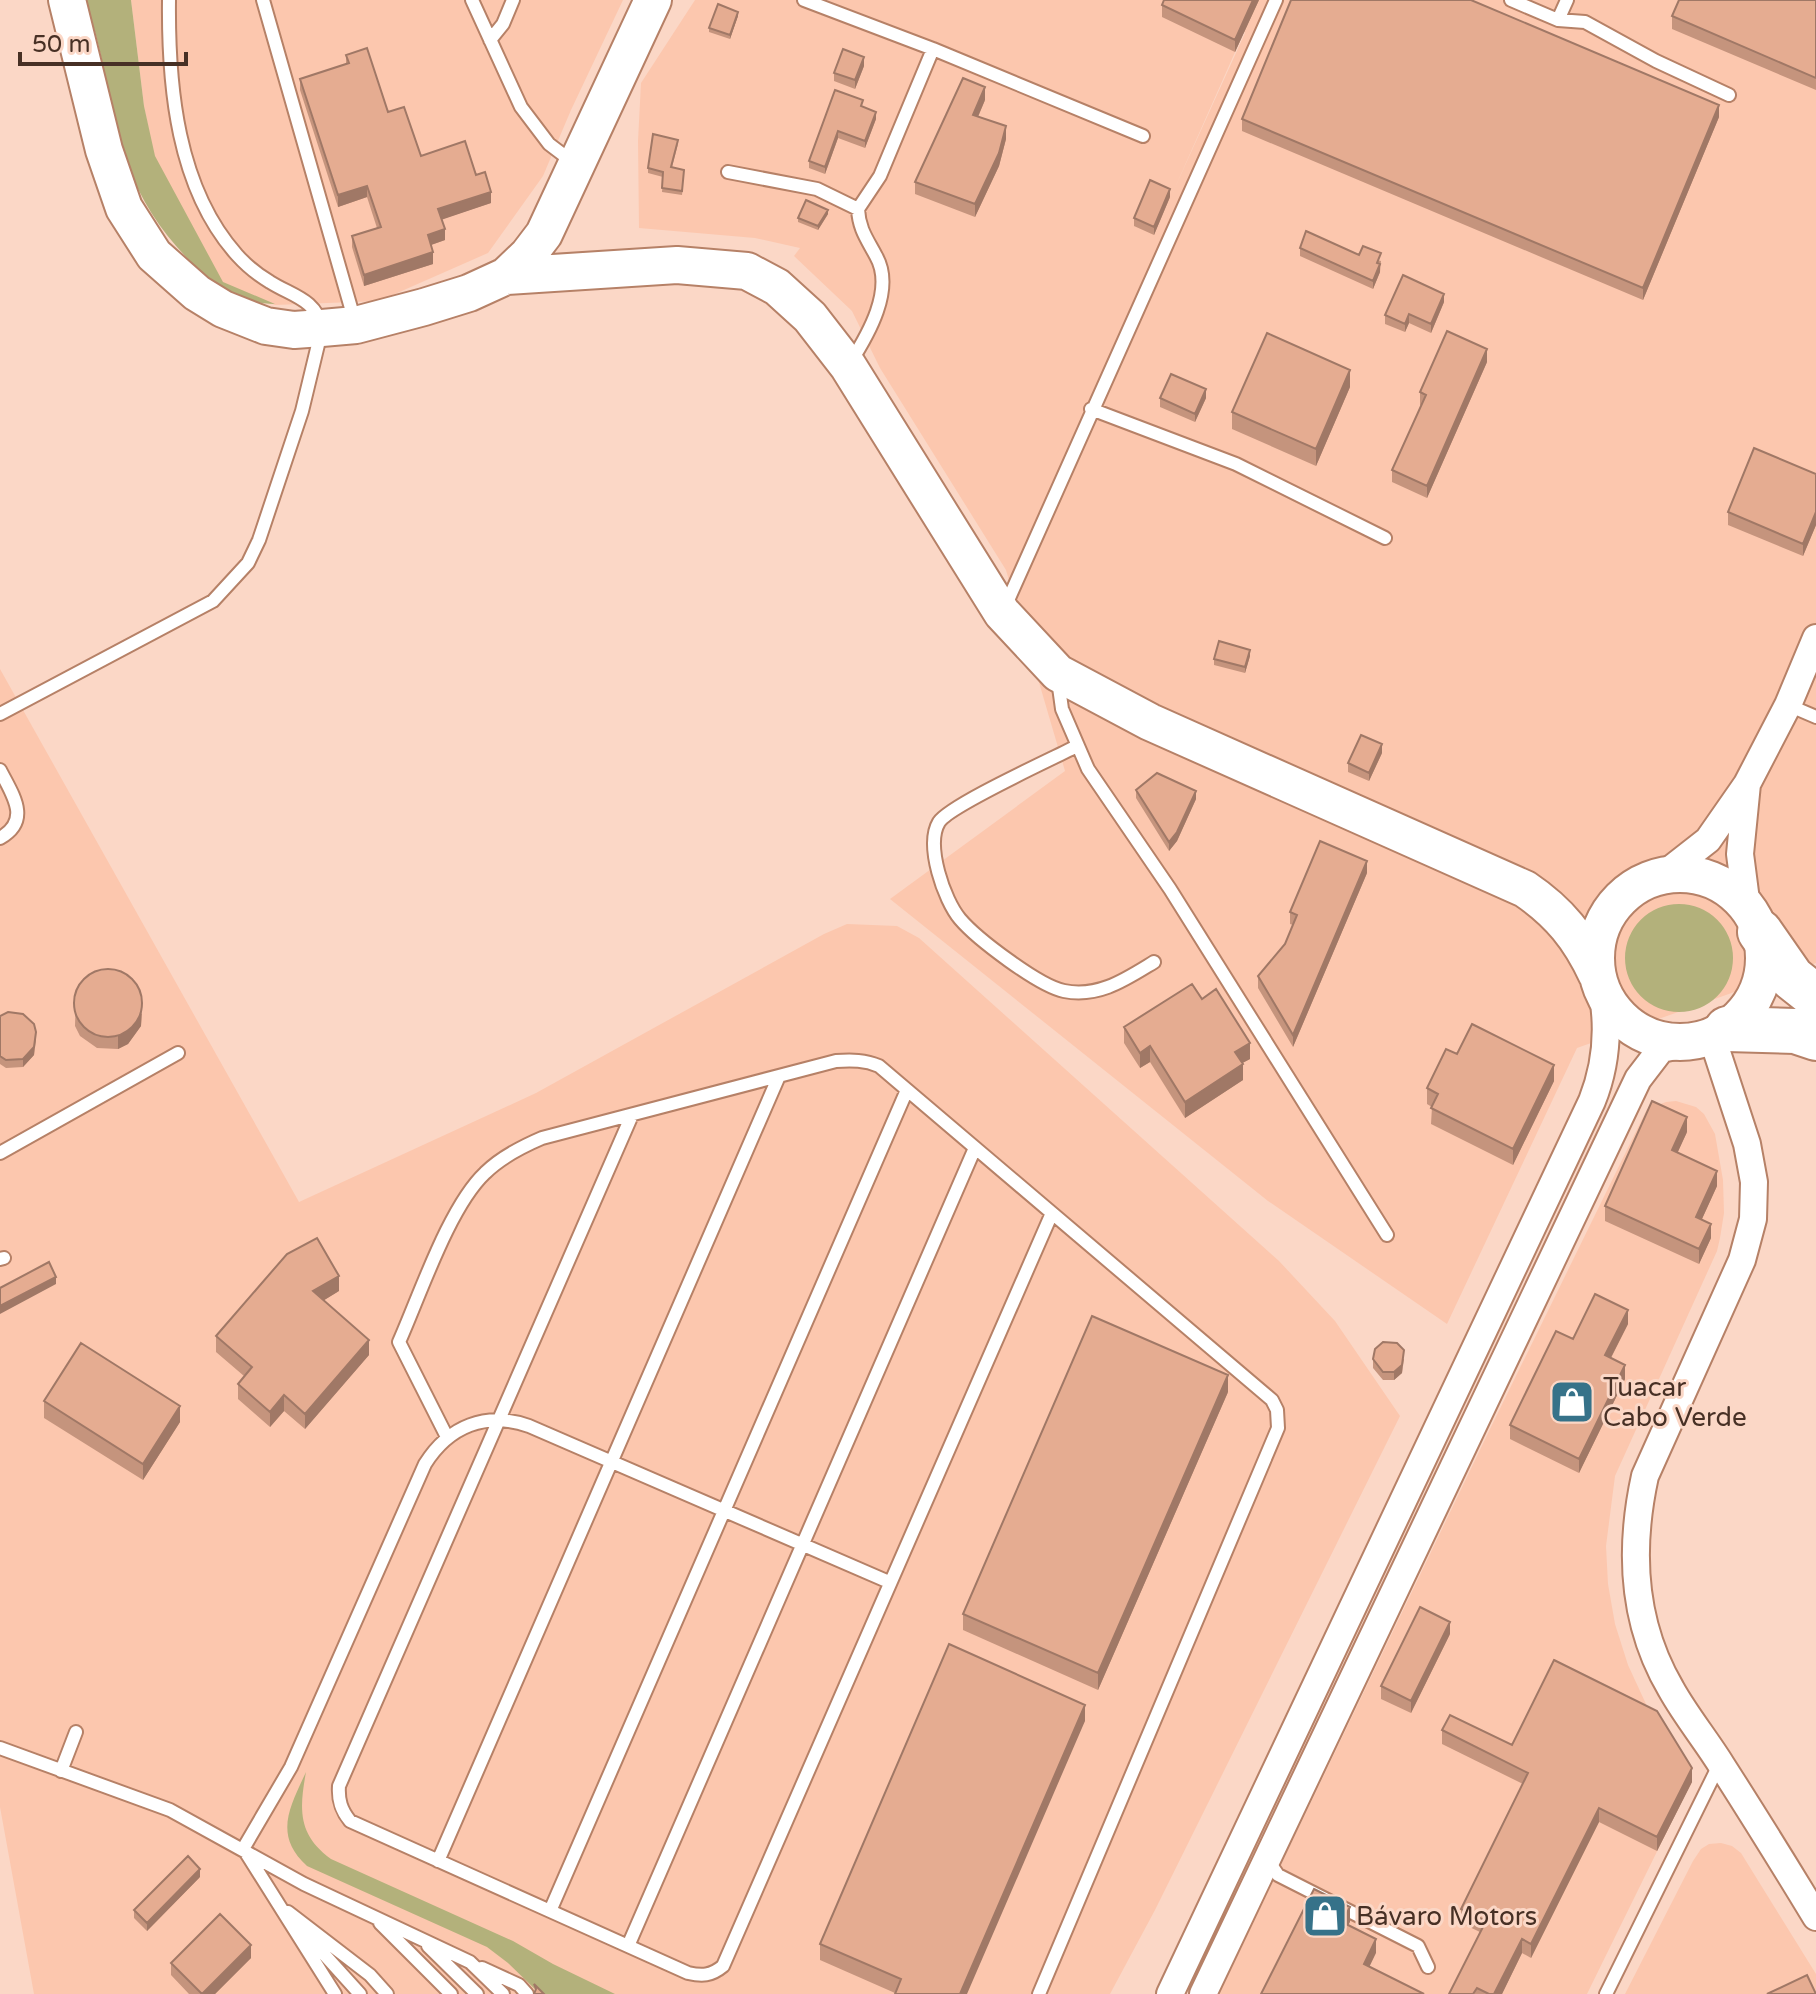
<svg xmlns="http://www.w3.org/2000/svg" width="1816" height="1994" font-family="'Varela Round',sans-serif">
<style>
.built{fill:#fcc7ae;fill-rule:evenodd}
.green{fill:#b3b17b}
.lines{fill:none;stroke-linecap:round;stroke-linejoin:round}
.lane-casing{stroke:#b68167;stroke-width:16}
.street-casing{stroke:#b68167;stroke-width:30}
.secondary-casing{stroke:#b68167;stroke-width:40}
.highway-casing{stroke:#b68167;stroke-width:48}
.lane{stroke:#fff;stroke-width:12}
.street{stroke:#fff;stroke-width:26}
.secondary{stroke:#fff;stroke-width:36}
.highway{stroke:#fff;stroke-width:44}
.wall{fill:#c5947d}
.shaded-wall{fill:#a07866}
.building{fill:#e5ac91;stroke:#a07866;stroke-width:2}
.labels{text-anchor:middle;stroke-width:6;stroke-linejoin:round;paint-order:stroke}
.poi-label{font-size:26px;fill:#473025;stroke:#fbd7c6;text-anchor:start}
</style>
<rect width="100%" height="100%" fill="#fbd7c6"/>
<!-- built -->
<path class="built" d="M131,0H623L571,110L543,176L488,253L379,301L275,305L223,283L154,156L144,106Z
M695,0H1816V963L1577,1048L1447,1324L1268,1201L890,899L1065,771L1006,570L880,368L852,311L794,256L800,248L755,238L639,228L638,141L641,83ZM1244,32L1245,33L1173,192Z
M0,669L299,1202L536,1093L824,934L847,924L897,926L919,938L1279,1261L1335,1321L1400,1416L1155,1910L1110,1994H34L0,1807Z
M1676,1101L1696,1107L1704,1114L1715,1134L1723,1180L1724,1213L1720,1238L1717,1251L1615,1476L1606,1546L1608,1584L1615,1624L1628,1665L1652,1717L1670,1825L1587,1994H1219L1490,1429L1647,1109L1666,1102Z
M1721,1843L1732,1846L1741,1853L1816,1974V1994H1625L1693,1861L1701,1849L1709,1844Z"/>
<!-- green -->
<path class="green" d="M85,0H131L144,106L155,156L223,282L275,304C233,302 220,290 191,262C164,235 141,202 128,165C109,112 105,54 85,0Z
M1625 958a54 54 0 1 1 108 0a54 54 0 1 1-108 0Z
M306,1772C299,1810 298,1835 331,1859L513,1941L553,1964L615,1994H540L508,1963L487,1947L307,1866C273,1835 290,1807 306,1772Z"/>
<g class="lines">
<!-- lane casing -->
<g class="lane-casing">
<path id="lane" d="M263,0L355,322
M472,0L521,107L549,144L574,163
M804,0L933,49L880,176L858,209
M1511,0L1558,20L1585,22L1656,61L1729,95
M1558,20L1567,0
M490,40L503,24L513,0
M933,49L1143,136
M728,172L817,189L858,209C859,229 867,239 876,256C895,289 868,335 850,363
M1091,409L1236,464L1385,538
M1005,607L1276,0
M1058,680L1062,709L1088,769L1170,889L1387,1235
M1788,705L1816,717
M0,714L213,601L248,563L259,540L302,411L322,328C316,299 292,296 270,282C258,275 246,265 237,255C177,188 168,86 169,0
M1077,746C1052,759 950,805 939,822C925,845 944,900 960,919C977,939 1039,986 1064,991C1099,998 1126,979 1154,962
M0,770C12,794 32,820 0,838
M632,1115L339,1786C338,1800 341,1810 350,1821L688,1973C702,1976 711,1976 723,1966L1052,1213
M0,1153L178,1053
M0,1259L4,1258
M447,1437L399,1342C420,1295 449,1207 485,1173C501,1157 521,1147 542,1138L836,1061C852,1060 865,1060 879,1066L1272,1400L1277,1410L1278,1428L1039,1994
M0,1748L170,1810L304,1884L470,1962L503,1994
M61,1771L76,1732
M243,1849L291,1767L425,1464C449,1426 486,1411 529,1426L889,1582
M245,1851L335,1994
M1267,1859L1278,1875L1418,1946L1428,1967
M438,1861L779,1076
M550,1911L907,1090
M288,1912L370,1975L387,1994
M380,1923L451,1994
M303,1931L360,1994
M428,1946L477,1994
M628,1946L975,1148
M482,1968L519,1985L527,1994
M1606,1994L1720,1763"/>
</g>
<!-- street casing -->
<g class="street-casing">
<path id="street" d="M1747,784L1788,705L1816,638
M1662,876L1708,840L1747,784L1740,854L1747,908
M1712,1037L1747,1144L1754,1182L1753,1219L1742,1260L1645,1476C1629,1549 1632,1623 1671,1689C1686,1716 1706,1740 1722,1766C1754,1816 1785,1866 1816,1917
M1170,1994L1592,1101C1606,1066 1609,1033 1603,996
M1203,1994L1638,1079L1661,1049L1690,1043"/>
</g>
<!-- secondary casing -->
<g class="secondary-casing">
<path id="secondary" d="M67,0L104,150L124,208L154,255L197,293L223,309L266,326L294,330L322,328L356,325L424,307L469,293L506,276L677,265L747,271L777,287L810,317L848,366L1002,613L1058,673L1150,722L1525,889C1559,912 1580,938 1597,975
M506,276L528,255L544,234L653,0
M1596 958a84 84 0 1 1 168 0a84 84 0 1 1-168 0Z"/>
</g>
<!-- highway casing -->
<g class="highway-casing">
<path id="highway" d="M1760,932L1792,978L1816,997
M1727,1029L1795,1031L1816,1038"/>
</g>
<!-- lane -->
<use href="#lane" class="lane"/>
<!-- street -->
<use href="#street" class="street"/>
<!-- secondary -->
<use href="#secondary" class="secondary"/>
<!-- highway -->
<use href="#highway" class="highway"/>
</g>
<!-- wall -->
<path class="wall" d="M1259,0L1235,52L1162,17V5Z
M1816,0V90L1672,29V16Z
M738,16L730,39L709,32V28Z
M346,55L421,156L476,175L491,203L442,219L445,240L431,245L433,264L364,286L352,247V236L377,228L367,197L338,207L300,90V79L346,64Z
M864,66L855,89L834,81V73Z
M985,100L978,117L1006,139L999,166L975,217L915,194V182Z
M863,107L876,119L865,148L838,138L825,174L809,168V161Z
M1719,117L1643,300L1242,131V119Z
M678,144L672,167L684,170L682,195L662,192L663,177L648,173V168Z
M1170,197L1154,235L1134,226V218Z
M828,214L818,230L798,222V218Z
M1300,248L1359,255L1381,261L1380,272L1373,289L1300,256Z
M1444,302L1431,333L1409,323L1405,332L1385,324V315Z
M1487,362L1427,498L1392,482V470L1421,405H1420V392Z
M1350,387L1316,466L1232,429V412Z
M1160,398H1206L1195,422L1160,407Z
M1816,474V525L1803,556L1728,525V512Z
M1250,656L1245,673L1214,665V659Z
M1382,753L1369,781L1348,772V763Z
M1136,790L1196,799L1177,841L1169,851L1136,798Z
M1367,873L1293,1047L1258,988V976L1285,944L1293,925L1290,924V912Z
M76,992L142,1014L141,1026L128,1044L118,1049L97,1048L80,1036L75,1026Z
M1202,999L1250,1059L1242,1063L1243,1080L1185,1118L1150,1062L1140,1068L1124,1043V1027Z
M0,1016L36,1040L34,1055L23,1067L6,1068L0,1064Z
M1457,1054L1554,1081L1513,1165L1431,1124L1432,1107L1427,1104V1088Z
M1687,1132L1677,1153L1717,1186L1702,1219L1711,1238L1699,1264L1605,1221V1206Z
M339,1291L324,1300L369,1355L305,1429L284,1411L270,1427L238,1399V1384L244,1376L216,1352V1336Z
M1628,1324L1611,1358L1625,1379L1579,1473L1510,1439V1425L1573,1339Z
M1373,1359H1404L1402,1373L1394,1380H1383L1373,1368Z
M1228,1392L1098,1690L963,1630V1614Z
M44,1401L180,1422L143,1480L44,1418Z
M1450,1634L1411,1713L1381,1699V1686Z
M1085,1721L895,1993L820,1960V1944Z
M1442,1730L1692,1782L1657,1851L1599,1822L1531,1958L1522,1953L1502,1994H1449L1480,1932L1461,1923V1909L1523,1784L1442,1744Z
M200,1877L147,1931L134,1918V1910Z
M251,1958L215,1994H189L171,1975V1963Z"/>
<!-- shaded-wall -->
<path class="shaded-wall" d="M1253,0H1259L1235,52V40Z
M738,12V16L730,39V35Z
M864,57V66L855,89V80Z
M985,87V100L973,128V115Z
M1719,105V117L1643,300V288Z
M876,112V119L865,148V141Z
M1006,126V139L999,166L975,217V204Z
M838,131V138L825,174V167Z
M367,186V197L338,207V195Z
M1170,189V197L1154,235V227Z
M491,192V203L438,221V209Z
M828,210V214L818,230V226Z
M445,229V240L428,246V235Z
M433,252V264L364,286V275Z
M1380,264V272L1373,289V281Z
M1444,294V302L1431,333V324Z
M1409,314V323L1405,332V324Z
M1487,349V362L1427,498V486Z
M1350,370V387L1316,466V449Z
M1206,389V398L1195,422V414Z
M1816,512V525L1803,556V544Z
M1250,650V656L1245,673V667Z
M1382,744V753L1369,781V773Z
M1196,791V799L1177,841L1169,851V842Z
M1367,861V873L1293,1047V1035Z
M142,1001L141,1026L128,1044L118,1049V1036Z
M36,1032L34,1055L23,1067V1059Z
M1250,1043V1059L1235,1067V1052Z
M1150,1046V1062L1140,1068V1053Z
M1243,1064V1080L1185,1118V1102Z
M1554,1065V1081L1513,1165V1149Z
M1687,1117V1132L1672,1165V1150Z
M1717,1171V1186L1696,1232V1217Z
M1711,1224V1238L1699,1264V1249Z
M339,1276V1291L313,1307V1291Z
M56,1277V1284L0,1314V1306Z
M1628,1310V1324L1605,1369V1355Z
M369,1340V1355L305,1429V1414Z
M1404,1350L1402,1373L1394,1380V1372Z
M1625,1365V1379L1579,1473V1459Z
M1228,1375V1392L1098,1690V1673Z
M284,1395V1411L270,1427V1412Z
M180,1406V1422L143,1480V1464Z
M1450,1622V1634L1411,1713V1701Z
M1085,1705V1721L967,1994H960Z
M1692,1768V1782L1657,1851V1837Z
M1599,1808V1822L1531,1958V1944Z
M200,1869V1877L147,1931V1923Z
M1350,1907V1922L1342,1936V1922Z
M1376,1939V1953L1364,1978V1964Z
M1522,1939V1953L1502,1994H1494Z
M251,1945V1958L215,1994H202Z"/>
<!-- building -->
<path class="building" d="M1164,0H1253L1235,40L1162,5Z
M1291,0H1471L1719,105L1643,288L1242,119Z
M1679,0H1816V78L1672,16Z
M718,4L738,12L730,35L709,28Z
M367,48L388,112L404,107L421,156L465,141L476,175L485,172L491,192L438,209L445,229L428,235L433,252L364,275L352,236L381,227L367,186L338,195L300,79L349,63L346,55Z
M843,49L864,57L855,80L834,73Z
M963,78L985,87L973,115L1006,126L999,153L975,204L915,182Z
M835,90L863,100L861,106L876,112L865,141L838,131L825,167L809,161Z
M653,134L678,140L671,167L684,170L682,191L662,188L663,172L648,168Z
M1150,180L1170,189L1154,227L1134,218Z
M806,200L828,210L818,226L798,218Z
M1306,231L1359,255L1363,246L1381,253L1377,263L1380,264L1373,281L1300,248Z
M1403,275L1444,294L1431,324L1409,314L1405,324L1385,315Z
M1447,331L1487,349L1427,486L1392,470L1426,395L1420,392Z
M1267,333L1350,370L1316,449L1232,412Z
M1171,374L1206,389L1195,414L1160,398Z
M1754,448L1816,474V512L1803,544L1728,512Z
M1219,641L1250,650L1245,667L1214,659Z
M1361,735L1382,744L1369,773L1348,763Z
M1157,773L1196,791L1177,832L1169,842L1136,790Z
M1320,841L1367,861L1293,1035L1258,976L1285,944L1297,915L1290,912Z
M74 1003a34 34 0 1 1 68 0a34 34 0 1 1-68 0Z
M1192,984L1202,999L1216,989L1250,1043L1235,1052L1243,1064L1185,1102L1150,1046L1140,1053L1124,1027Z
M8,1012L23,1014L34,1024L36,1032L34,1047L23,1059L6,1060L0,1056V1016Z
M1472,1024L1554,1065L1513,1149L1431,1108L1438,1094L1427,1088L1446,1049L1457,1054Z
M1652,1101L1687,1117L1672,1150L1717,1171L1696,1217L1711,1224L1699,1249L1605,1206Z
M317,1238L339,1276L313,1291L369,1340L305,1414L284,1395L270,1412L238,1384L252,1367L216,1336L287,1254Z
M49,1262L56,1277L0,1306V1288Z
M1595,1294L1628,1310L1605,1355L1625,1365L1579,1459L1510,1425L1556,1331L1573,1339Z
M1092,1316L1228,1375L1098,1673L963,1614Z
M1383,1342L1397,1343L1404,1350L1402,1365L1394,1372H1383L1373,1359L1375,1349Z
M81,1343L180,1406L143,1464L44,1401Z
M1420,1607L1450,1622L1411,1701L1381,1686Z
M949,1644L1085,1705L960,1994H895L901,1979L820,1944Z
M1554,1660L1657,1711L1692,1768L1657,1837L1599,1808L1531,1944L1522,1939L1494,1994H1489L1477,1988L1473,1994H1449L1486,1921L1461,1909L1528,1773L1442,1730L1450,1715L1512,1745Z
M188,1856L200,1869L147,1923L134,1910Z
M1314,1889L1350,1907L1342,1922L1376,1939L1364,1964L1424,1994H1261Z
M220,1914L251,1945L202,1994L171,1963Z
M1807,1975L1816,1994H1767Z
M534,1984L544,1994H534L536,1989Z"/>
<!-- icons -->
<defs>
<g id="shop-square" transform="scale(2.3)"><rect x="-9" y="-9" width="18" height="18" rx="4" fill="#367289" stroke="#fbd7c6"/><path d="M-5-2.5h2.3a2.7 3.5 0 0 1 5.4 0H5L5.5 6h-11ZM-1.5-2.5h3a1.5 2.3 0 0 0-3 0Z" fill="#fff"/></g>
</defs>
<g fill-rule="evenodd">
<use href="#shop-square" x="1572" y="1402"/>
<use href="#shop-square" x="1325" y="1916"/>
</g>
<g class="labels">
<!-- poi labels -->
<g class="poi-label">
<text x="1603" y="1396">Tuacar<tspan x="1603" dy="30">Cabo Verde</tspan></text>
<text x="1356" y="1925">Bávaro Motors</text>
</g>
</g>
<!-- scale -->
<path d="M20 52v12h166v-12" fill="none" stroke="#473025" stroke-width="4"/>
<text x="32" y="52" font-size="24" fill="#473025" stroke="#fbd7c6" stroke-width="6" paint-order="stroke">50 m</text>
</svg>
